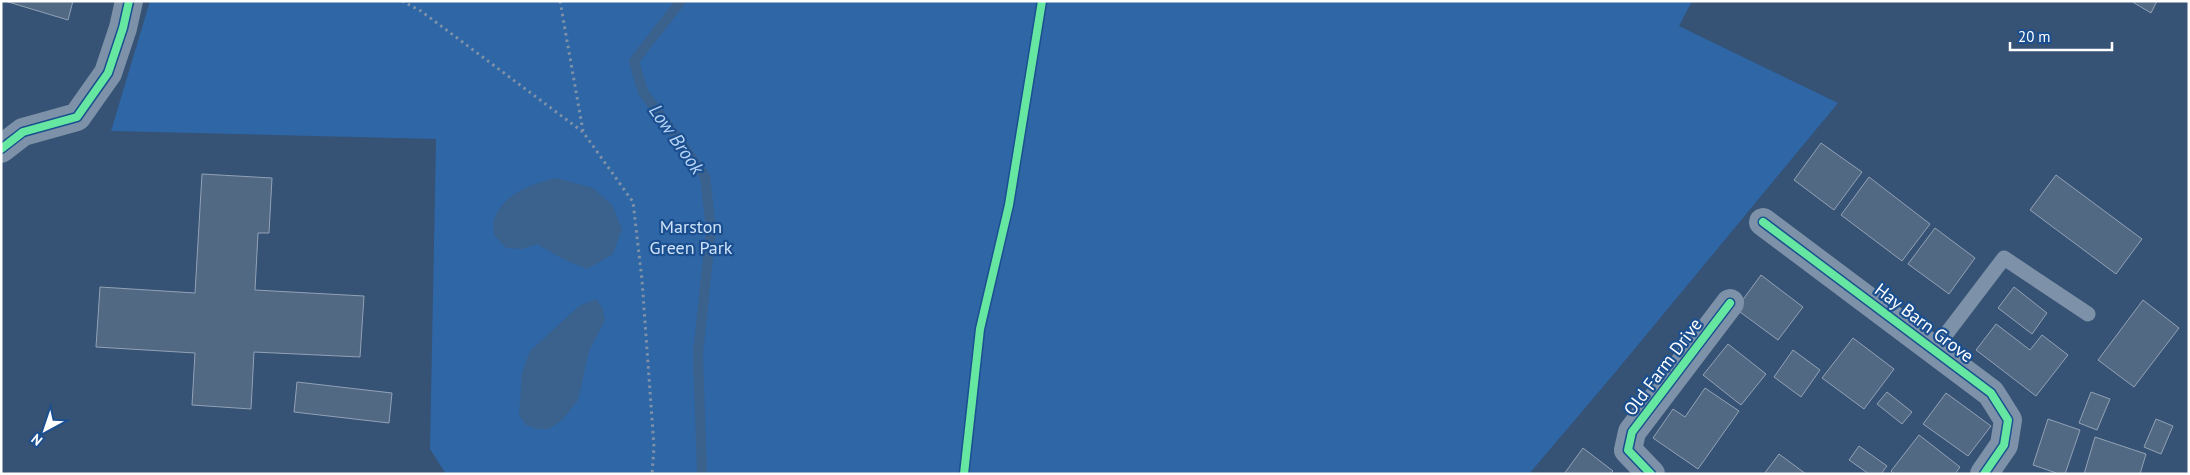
<svg xmlns="http://www.w3.org/2000/svg" width="2190" height="475" font-family="'PT Sans',sans-serif">
<style>
.green{fill:#2f66a5}
.water{fill:#3b618d}
.lines{fill:none;stroke-linecap:round;stroke-linejoin:round}
.stream{stroke:#3b618d;stroke-width:10}
.building{fill:#526984;stroke:#92a2b6}
.path{stroke:#7d92a8;stroke-width:3;stroke-dasharray:2.5 4;stroke-linecap:butt}
.lane{stroke:#7d92a8;stroke-width:15}
.street{stroke:#7d92a8;stroke-width:28}
.cycleway-casing{stroke:#1b4f8f;stroke-width:11}
.cycleway{stroke:#66e7a1;stroke-width:8}
.labels{text-anchor:middle;stroke-width:4.5;stroke-linejoin:round;paint-order:stroke}
.park-label{font-size:18px;fill:#cfe3fa;stroke:#1b4f8f}
.street-label{font-size:18px;fill:#fff;stroke:#1b4f8f}
.water-label{font-size:19px;font-style:italic;fill:#b5d3f5;stroke:#1b4f8f}
</style>
<rect width="100%" height="100%" fill="#365274"/>
<!-- green -->
<path class="green" d="M150,1H1692L1679,26L1838,103L1613,375L1529,474H446L430,449L436,139L111,131Z"/>
<!-- water -->
<path class="water" d="M556,178L593,188L612,205L622,229L613,254L587,269L563,259L537,244L522,249L506,248L494,235C494,231 493,224 494,220C503,193 532,184 556,178Z
M596,299L603,309L605,320L589,351L578,400L562,420L549,429H536L526,425L519,415L522,373L530,351L579,306Z"/>
<g class="lines">
<!-- stream -->
<path class="stream" d="M681,1L634,61L643,92L705,176L711,229L698,354L702,474"/>
</g>
<!-- building -->
<path class="building" d="M5,1H73L68,20Z
M2131,1H2157L2151,13Z
M1821,143L1862,172L1834,210L1794,180Z
M202,174L272,178L269,233H258L255,290L364,296L360,357L254,352L251,409L192,405L195,353L96,347L100,287L195,293Z
M2056,175L2142,239L2116,274L2030,210Z
M1869,177L1930,224L1902,261L1841,215Z
M1935,228L1975,258L1949,294L1908,264Z
M1761,275L1803,307L1778,340L1736,309Z
M2014,287L2047,313L2032,334L1998,308Z
M2143,300L2179,328L2134,387L2098,360Z
M1996,324L2030,350L2042,335L2068,355L2036,396L1976,350Z
M1853,338L1894,369L1864,409L1822,378Z
M1728,344L1766,374L1741,405L1703,375Z
M1793,350L1820,370L1801,397L1774,377Z
M297,382L392,393L389,423L294,412Z
M1705,388L1739,411L1698,469L1653,438L1673,409L1685,417Z
M1887,392L1912,412L1902,424L1877,404Z
M2091,392L2110,399L2097,430L2079,423Z
M1946,393L1991,426L1968,456L1923,424Z
M2048,419L2080,430L2065,474H2059L2033,465Z
M2156,419L2173,426L2161,454L2144,447Z
M1919,435L1960,467L1955,474H1894L1891,471Z
M2095,437L2146,454L2140,474H2084Z
M1859,446L1887,466L1881,474H1869L1849,460Z
M1583,448L1613,471L1610,474H1564Z
M1779,454L1806,474H1764Z"/>
<g class="lines">
<!-- path -->
<path class="path" d="M402,1L421,11L583,132L633,202L642,280L654,447L652,474
M560,1L583,131"/>
<!-- lane -->
<path class="lane" d="M1934,350L2004,258L2088,314"/>
<!-- street -->
<path class="street" d="M1,149L23,132L77,117L108,73L123,28L129,1
M1763,222L1991,393L2008,420L2004,445L1984,474
M1651,474L1628,450L1632,432L1730,303"/>
<!-- cycleway casing -->
<g class="cycleway-casing">
<path id="cycleway" d="M1,149L23,132L77,117L108,73L123,28L129,1
M1763,222L1991,393L2008,420L2004,445L1984,474
M964,474L980,329L1009,205L1042,1
M1651,474L1628,450L1632,432L1730,303"/>
</g>
<!-- cycleway -->
<use href="#cycleway" class="cycleway"/>
</g>
<g class="labels">
<!-- park labels -->
<g class="park-label">
<text x="691" y="233">Marston<tspan x="691" dy="21">Green Park</tspan></text>
</g>
<!-- street labels -->
<g class="street-label">
<text transform="translate(1924 323) rotate(37)" y="6">Hay Barn Grove</text>
<text transform="translate(1663 367) rotate(-53)" y="6">Old Farm Drive</text>
</g>
<!-- water labels -->
<g class="water-label">
<text transform="translate(677 139) rotate(55)" y="7">Low Brook</text>
</g>
</g>
<!-- border -->
<rect width="2190" height="475" fill="none" stroke="#ffffff" stroke-width="5"/>
<!-- north arrow -->
<g transform="translate(45 430) rotate(220)" stroke="#1b4f8f" stroke-width="4" paint-order="stroke">
<path d="M0-4L9 19L0 12L-9 19Z" fill="#ffffff"/>
<text y="-8" font-size="14" font-weight="bold" text-anchor="middle" fill="#ffffff">N</text>
</g>
<!-- scale -->
<path d="M2010 42v8h102v-8" fill="none" stroke="#ffffff" stroke-width="2.5"/>
<text x="2018" y="42" font-size="15" fill="#ffffff" stroke="#1b4f8f" stroke-width="4" paint-order="stroke">20 m</text>
</svg>
